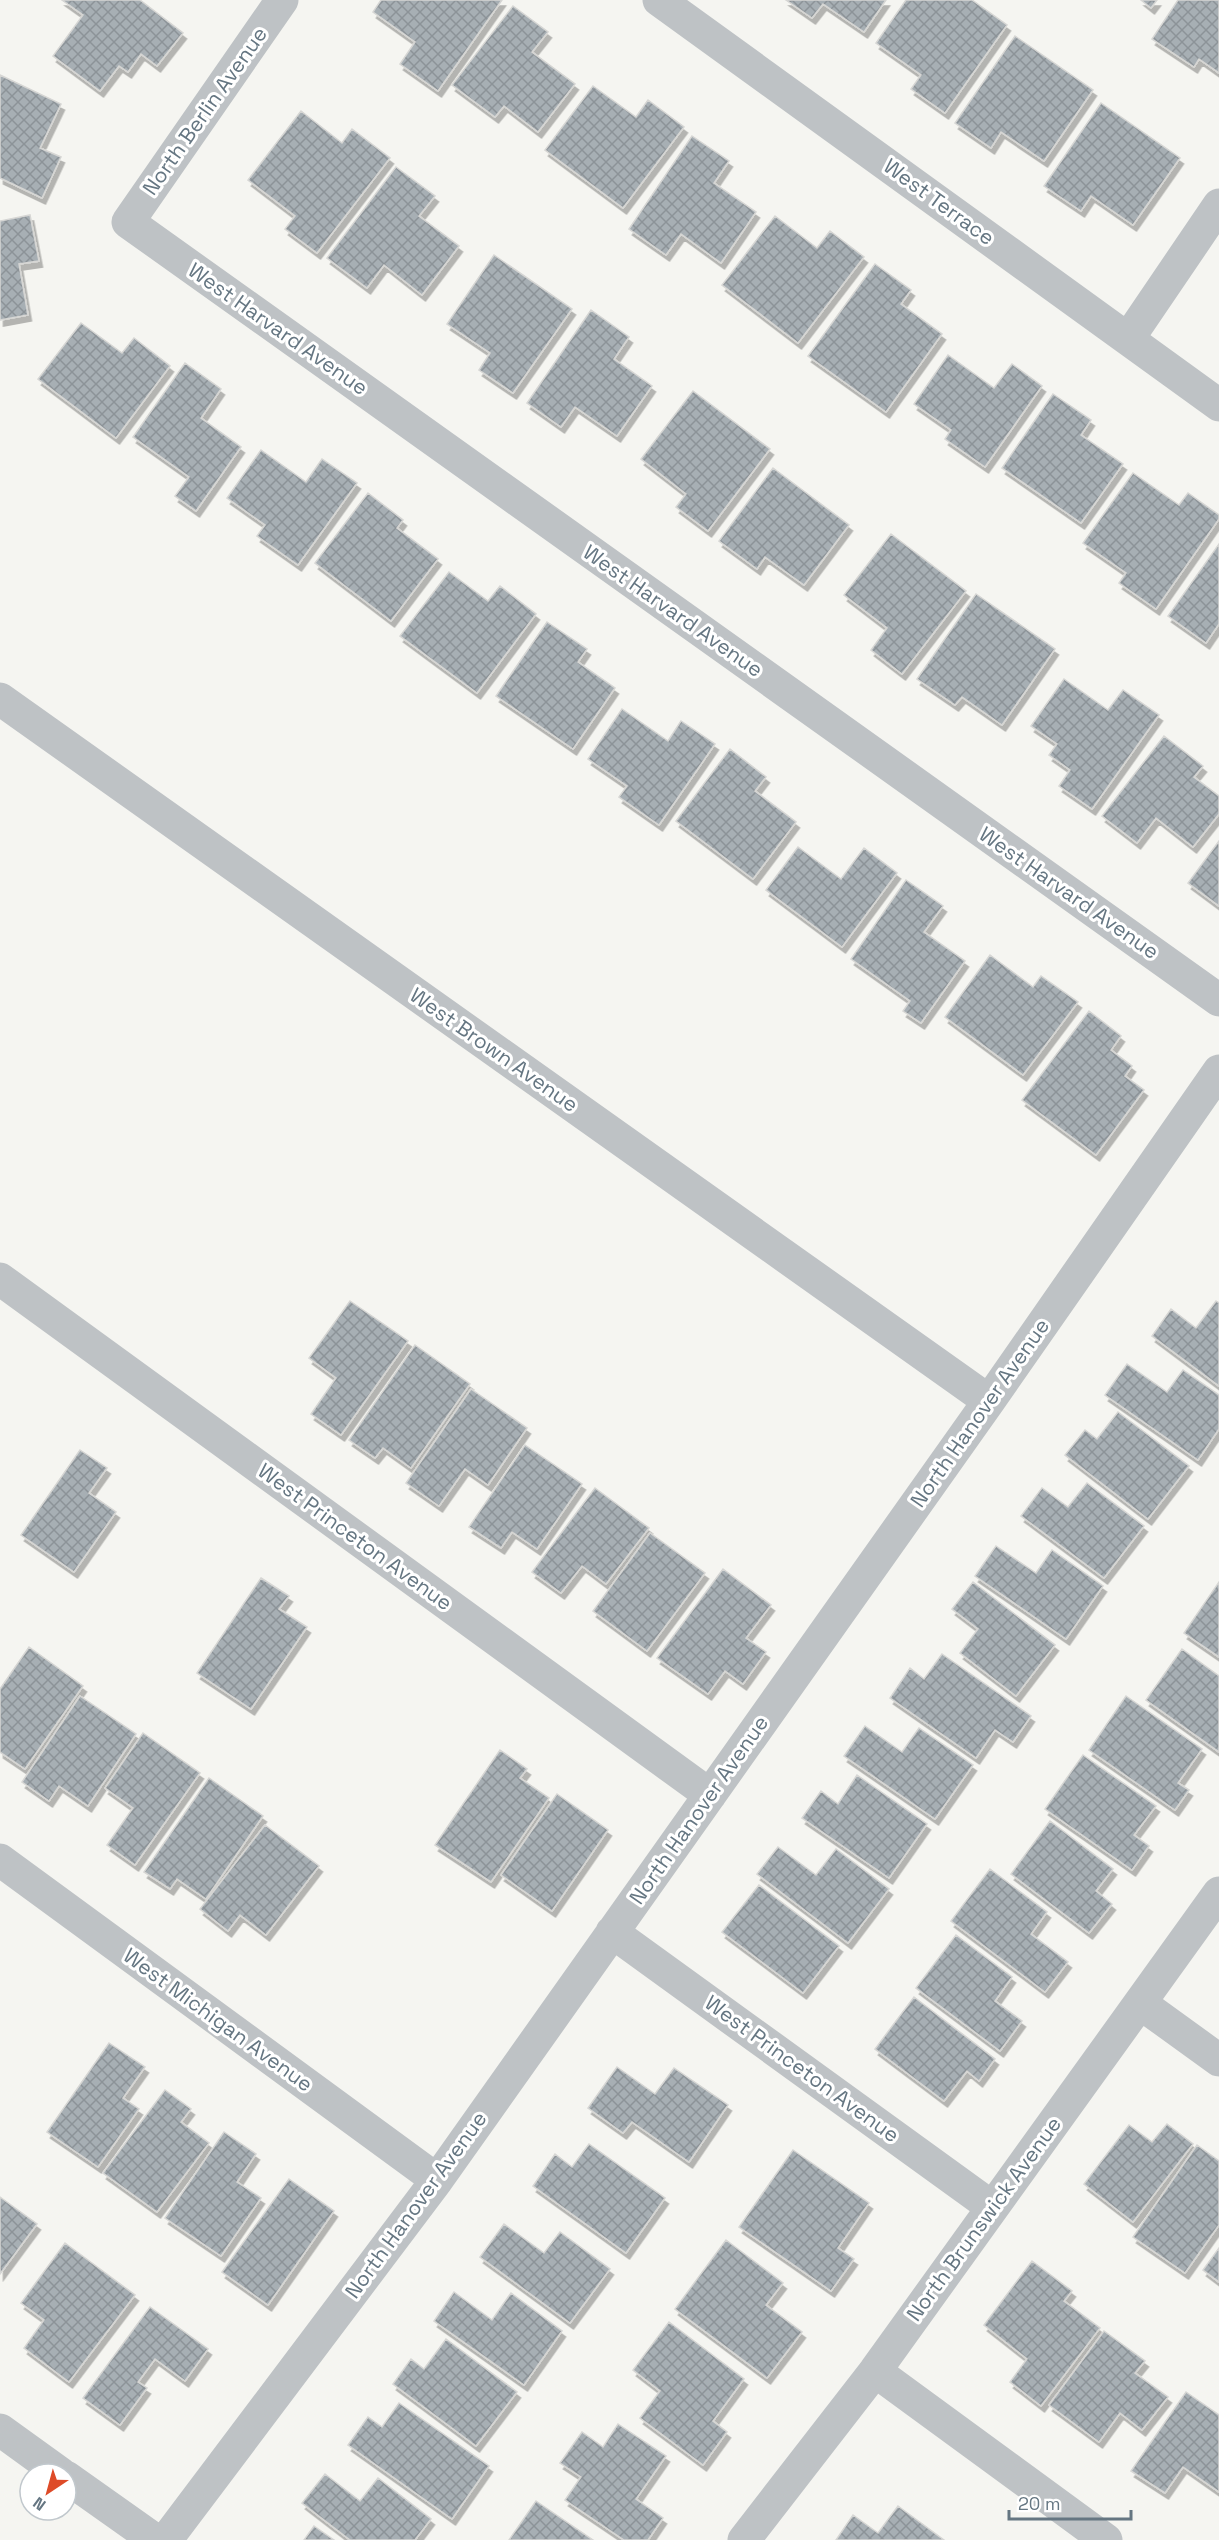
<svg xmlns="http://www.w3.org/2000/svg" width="1219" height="2540" font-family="'Space Grotesk',sans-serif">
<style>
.building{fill:url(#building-cross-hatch);stroke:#d6d6d4;stroke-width:1.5;filter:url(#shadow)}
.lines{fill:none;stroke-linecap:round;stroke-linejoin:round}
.street{stroke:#bec2c5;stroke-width:33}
.labels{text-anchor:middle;stroke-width:6;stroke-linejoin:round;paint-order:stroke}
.street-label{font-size:21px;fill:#657682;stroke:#fff}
</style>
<defs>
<pattern id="building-cross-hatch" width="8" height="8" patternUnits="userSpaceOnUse" patternTransform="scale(1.5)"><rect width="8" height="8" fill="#a7afb4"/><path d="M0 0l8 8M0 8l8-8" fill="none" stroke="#8c9398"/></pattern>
<filter id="shadow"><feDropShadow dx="3.5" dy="6" stdDeviation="0" flood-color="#0004"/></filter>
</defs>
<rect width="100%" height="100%" fill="#f5f5f1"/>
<!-- building -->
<path class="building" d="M62,0H140L183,33L157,66L141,54L128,72L119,66L100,91L53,56L83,15Z
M381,0H502L438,91L400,64L415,42L373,12Z
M786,0H886L864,32L823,4L812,18Z
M906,0H972L1007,25L945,113L911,89L921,75L876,43Z
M1141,0H1157L1151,8Z
M1178,0H1219V73L1199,59L1194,67L1152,39Z
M513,6L548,32L532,52L575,84L538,132L504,106L495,117L452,85Z
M1015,36L1093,90L1044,161L1001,132L991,148L955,123Z
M0,75L61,104L40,148L61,157L42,198L0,178Z
M593,86L636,117L648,100L684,127L623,208L545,150Z
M1101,103L1180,158L1133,225L1091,196L1081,211L1044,186Z
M301,111L342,143L352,129L390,158L317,253L285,229L295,216L248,180Z
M692,136L729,161L714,183L756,212L721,263L681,234L666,255L629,229Z
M396,167L435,196L419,216L459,246L422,295L384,265L367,288L327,258Z
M30,215L39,261L19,264L28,315L0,320V221Z
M775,216L817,248L830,231L864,257L798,343L722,285Z
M494,255L572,309L513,393L479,370L490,353L447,324Z
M875,264L911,290L901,304L942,334L886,412L808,356Z
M591,310L629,337L614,359L652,386L617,436L575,407L561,427L527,403Z
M81,323L122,353L134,338L170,366L116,438L38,379Z
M948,355L994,388L1012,364L1042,386L985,467L945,439L951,430L914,404Z
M185,363L221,389L201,418L241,447L196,511L175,496L189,477L133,437Z
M693,391L770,449L708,531L676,507L686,494L641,459Z
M1053,394L1091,420L1081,435L1123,464L1081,523L1002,468Z
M261,450L306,482L322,459L357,483L298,565L257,536L265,525L227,498Z
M773,468L849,525L804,585L765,557L757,569L719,541Z
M1133,473L1179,505L1188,493L1219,515V519L1156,609L1119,583L1126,573L1083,543Z
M368,493L403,520L397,528L438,559L391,621L315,563Z
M891,534L966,591L902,674L871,650L887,628L844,595Z
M1219,544V624L1206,643L1168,616Z
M449,572L488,601L500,586L536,614L477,693L400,636Z
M976,594L1055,649L1002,725L962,697L955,705L917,679Z
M547,622L587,649L578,662L615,688L573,749L496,696Z
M1064,679L1108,710L1123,690L1159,715L1092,809L1059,786L1070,770L1049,755L1057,744L1031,726Z
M622,709L668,741L681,721L715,744L659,825L619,797L627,786L588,759Z
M1164,736L1203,766L1194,777L1219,796V814L1193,847L1156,818L1137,843L1102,816Z
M730,749L766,777L755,791L796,822L753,879L676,821Z
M1219,841V906L1188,883Z
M798,847L841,879L864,848L897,873L842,947L766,890Z
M906,880L943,906L924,932L965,961L921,1023L903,1011L910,1001L851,959Z
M990,955L1033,987L1041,976L1078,1002L1023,1075L945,1017Z
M1089,1011L1121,1036L1111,1050L1132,1066L1125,1076L1144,1090L1096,1155L1022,1100Z
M350,1301L408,1341L341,1435L311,1414L336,1378L309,1358Z
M1216,1301L1219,1303V1386L1152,1336L1171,1309L1196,1328Z
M415,1345L470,1384L411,1468L383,1448L375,1458L349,1440Z
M1127,1364L1167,1392L1183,1370L1219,1395V1429L1198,1460L1105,1395Z
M471,1389L527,1428L488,1485L465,1469L439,1506L406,1483Z
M1118,1412L1189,1466L1148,1519L1065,1455L1085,1430L1097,1439Z
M525,1445L582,1484L537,1549L512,1532L501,1548L469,1527Z
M80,1450L107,1468L89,1493L116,1512L74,1572L21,1535Z
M1087,1483L1144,1526L1104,1578L1021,1516L1042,1488L1068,1507Z
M595,1488L649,1528L606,1584L582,1566L561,1593L532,1572Z
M650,1533L705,1573L647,1651L593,1611Z
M996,1546L1036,1573L1052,1550L1103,1586L1066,1639L975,1576Z
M723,1569L771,1605L746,1638L766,1652L743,1684L725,1671L708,1694L657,1658Z
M261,1578L289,1596L279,1609L307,1627L251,1709L197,1673Z
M973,1582L1055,1645L1016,1696L960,1653L978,1629L952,1609Z
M1219,1582V1657L1184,1633Z
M29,1647L83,1686L25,1769L0,1752V1689Z
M1182,1649L1219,1676V1752L1146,1700Z
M942,1654L1031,1716L1013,1742L995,1730L976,1758L890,1698L910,1668L924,1679Z
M80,1696L136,1734L88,1806L59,1786L49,1801L22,1782Z
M1126,1696L1202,1749L1178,1783L1189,1790L1175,1810L1089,1750Z
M865,1726L902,1752L919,1728L973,1765L935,1819L844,1756Z
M143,1733L200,1773L135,1865L107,1845L133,1808L105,1788Z
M500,1750L527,1769L520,1778L549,1798L491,1882L435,1845Z
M1083,1755L1156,1806L1134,1835L1149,1846L1132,1870L1045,1809Z
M857,1775L927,1824L889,1878L802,1818L821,1791L838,1804Z
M209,1778L263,1816L206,1899L177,1879L170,1889L144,1872Z
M557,1794L608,1830L552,1911L501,1875Z
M1050,1821L1113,1869L1096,1891L1112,1904L1089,1933L1011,1874Z
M265,1825L319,1866L266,1935L240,1915L228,1931L200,1909Z
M778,1847L816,1875L836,1849L889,1889L848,1943L757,1874Z
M990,1869L1047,1912L1031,1934L1068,1962L1045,1992L951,1921Z
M759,1885L839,1946L803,1993L722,1932Z
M956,1935L1012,1977L995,2001L1022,2021L1000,2051L916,1988Z
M914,1997L995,2059L979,2081L967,2071L944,2101L875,2049Z
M109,2043L145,2067L123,2098L139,2109L98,2167L47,2132Z
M617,2067L655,2094L674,2068L728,2105L689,2162L632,2122L623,2133L588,2108Z
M165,2090L191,2109L181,2122L209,2143L157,2212L103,2173Z
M1167,2124L1193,2144L1133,2222L1084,2184L1129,2125L1152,2142Z
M224,2132L256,2154L237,2182L261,2198L221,2256L165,2218Z
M589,2144L665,2198L626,2253L533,2186L555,2154L572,2167Z
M1197,2145L1219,2161V2225L1185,2273L1133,2237Z
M793,2150L869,2203L838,2248L854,2259L831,2291L739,2227Z
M289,2179L334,2211L268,2305L222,2272Z
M0,2197L37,2224L0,2274Z
M504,2224L544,2253L560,2232L610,2269L570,2323L480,2257Z
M726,2240L783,2283L766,2305L802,2332L767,2378L675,2309Z
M65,2243L135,2295L69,2382L24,2348L44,2320L21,2303Z
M1219,2248V2282L1203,2270Z
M1032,2261L1072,2291L1064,2301L1100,2328L1041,2406L1010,2382L1027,2359L984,2325Z
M454,2292L492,2320L511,2293L562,2331L524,2385L434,2321Z
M150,2307L208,2349L185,2381L155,2359L138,2382L147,2388L120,2425L83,2398Z
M669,2322L744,2379L713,2421L727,2432L703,2465L640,2418L660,2391L633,2370Z
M1104,2331L1145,2361L1135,2373L1168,2397L1142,2430L1120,2413L1099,2442L1049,2405Z
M446,2339L517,2392L476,2446L393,2384L411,2359L424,2369Z
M1186,2392L1219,2415V2492L1183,2467L1165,2493L1131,2471Z
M399,2403L489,2466L452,2519L348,2445L368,2417L382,2427Z
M618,2424L666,2456L636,2499L663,2518L648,2540H624L565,2500L581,2477L560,2463L582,2432L603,2447Z
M325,2474L360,2501L378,2478L431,2519L415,2540H350L302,2503Z
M536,2501L593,2540H509Z
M898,2506L944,2540H836L853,2515L878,2533Z
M314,2526L334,2540H304Z"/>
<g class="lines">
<!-- street -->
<path class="street" d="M282,0L128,222L1219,1000
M659,0L1219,405
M1128,339L1219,205
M0,699L989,1401
M0,1279L710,1795
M0,1860L437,2180
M612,1932L992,2207
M1140,2003L1219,2060
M875,2371L1106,2540
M0,2430L61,2474
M66,2477L155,2540
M166,2540L437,2180L989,1401L1219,1071
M744,2540L875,2371L1219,1893"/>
</g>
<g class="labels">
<!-- street labels -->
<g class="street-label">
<text transform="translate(205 111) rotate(-55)" y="7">North Berlin Avenue</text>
<text transform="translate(939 202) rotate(36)" y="7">West Terrace</text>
<text transform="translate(278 329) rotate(35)" y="7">West Harvard Avenue</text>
<text transform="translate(673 611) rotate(35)" y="7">West Harvard Avenue</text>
<text transform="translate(1069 893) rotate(35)" y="7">West Harvard Avenue</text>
<text transform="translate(494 1050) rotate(35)" y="7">West Brown Avenue</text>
<text transform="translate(980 1413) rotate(-55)" y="7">North Hanover Avenue</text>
<text transform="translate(355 1537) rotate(36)" y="7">West Princeton Avenue</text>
<text transform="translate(699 1810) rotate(-55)" y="7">North Hanover Avenue</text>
<text transform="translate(218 2020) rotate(36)" y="7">West Michigan Avenue</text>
<text transform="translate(802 2069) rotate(36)" y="7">West Princeton Avenue</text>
<text transform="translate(416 2205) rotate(-54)" y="7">North Hanover Avenue</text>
<text transform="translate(984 2219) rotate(-54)" y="7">North Brunswick Avenue</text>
</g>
</g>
<!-- north arrow -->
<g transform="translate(48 2492) rotate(216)"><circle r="28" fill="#ffffff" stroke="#c1c8cd" stroke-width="1.5"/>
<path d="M0-4.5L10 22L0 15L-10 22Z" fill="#de4b28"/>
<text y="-9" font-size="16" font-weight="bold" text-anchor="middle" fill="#657682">N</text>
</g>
<!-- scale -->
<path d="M1009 2510v9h122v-9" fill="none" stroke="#657682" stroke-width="3"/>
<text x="1018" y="2510" font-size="18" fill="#657682" stroke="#ffffff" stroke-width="4.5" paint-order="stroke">20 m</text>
</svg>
